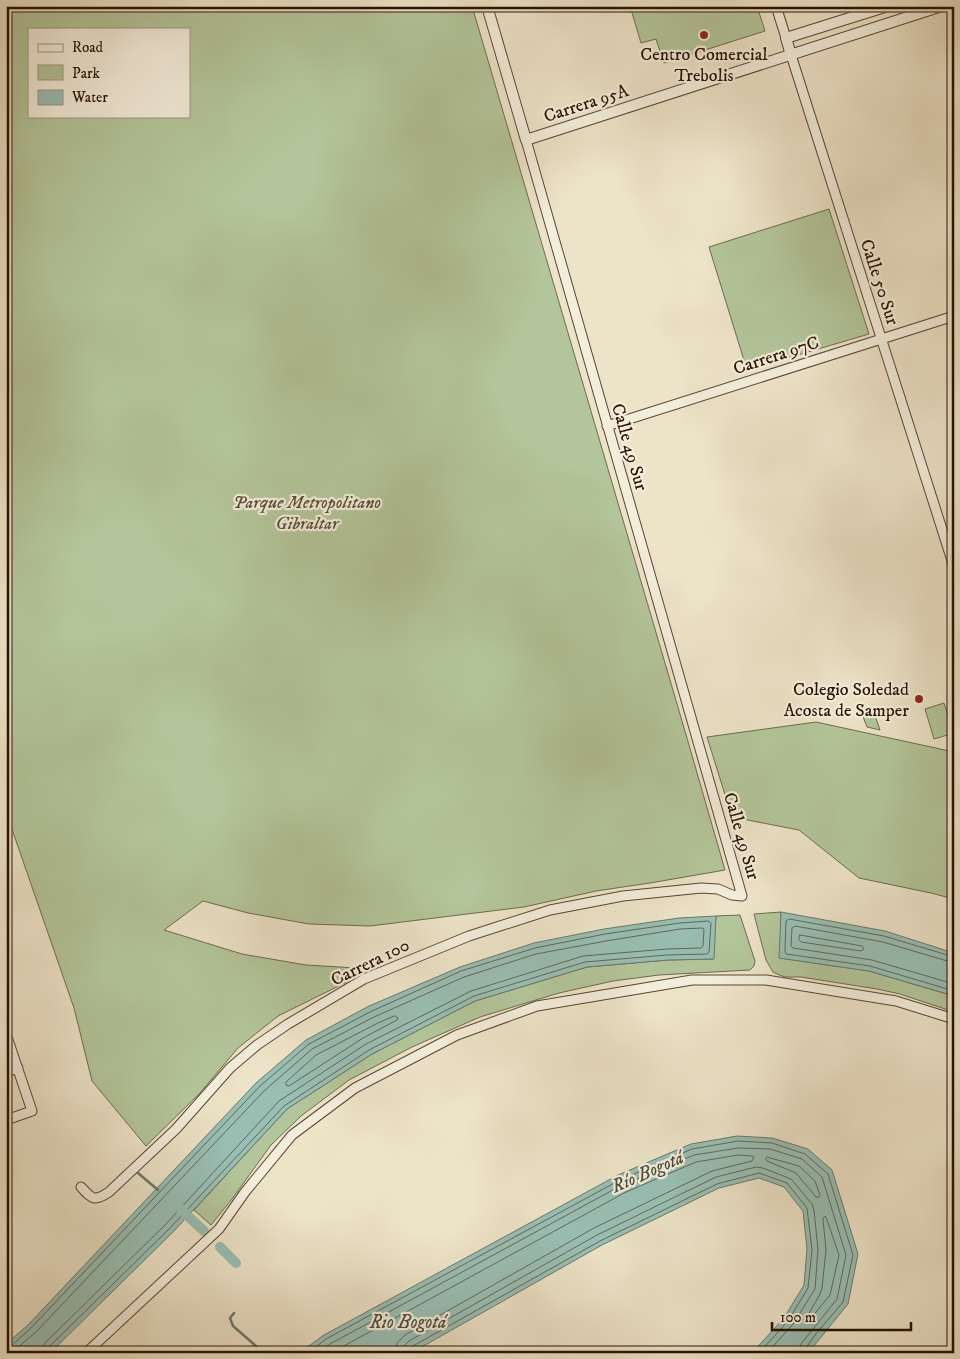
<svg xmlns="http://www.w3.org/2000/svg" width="960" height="1359" font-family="'IM FELL DW Pica',serif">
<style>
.green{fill:#b3c59a;stroke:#6d6b4d;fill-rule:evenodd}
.water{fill:#99beb3;stroke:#6b796b}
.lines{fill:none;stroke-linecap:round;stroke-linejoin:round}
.shore{stroke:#60685a;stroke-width:1}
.stream{stroke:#6b796b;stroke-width:2.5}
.canal{stroke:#99beb3;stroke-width:10}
.minor-casing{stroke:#584632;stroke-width:11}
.tertiary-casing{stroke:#584632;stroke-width:12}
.minor{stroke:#f3eddb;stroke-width:9}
.tertiary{stroke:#f3eddb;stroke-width:10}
.poi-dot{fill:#8f2418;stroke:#f3eddb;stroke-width:2}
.labels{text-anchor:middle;stroke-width:4.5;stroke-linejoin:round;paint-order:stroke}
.poi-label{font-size:18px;fill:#271100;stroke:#f3eddb}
.street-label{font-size:18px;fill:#271100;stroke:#f3eddb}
.park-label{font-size:18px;font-style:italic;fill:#585036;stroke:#f3eddb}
.water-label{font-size:19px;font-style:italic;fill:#4f4e3f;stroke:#f3eddb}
</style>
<rect width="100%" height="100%" fill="#ede3c8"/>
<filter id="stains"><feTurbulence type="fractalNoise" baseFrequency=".004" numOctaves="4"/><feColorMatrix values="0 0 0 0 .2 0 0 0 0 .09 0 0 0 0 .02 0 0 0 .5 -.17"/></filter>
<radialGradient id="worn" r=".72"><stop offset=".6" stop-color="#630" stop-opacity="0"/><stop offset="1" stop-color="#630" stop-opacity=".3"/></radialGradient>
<!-- green -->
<path class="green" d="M6,6H472L687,738L725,870L650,883L596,891L524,907L370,926L309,924L248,913L203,901L164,930L242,954L306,965L373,969L278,1016L238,1048L199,1094L146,1146L92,1081L74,1008L6,812ZM29,29H189V116H29Z
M630,6H757L765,31L664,63L656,39L641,43Z
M829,209L869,334L747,370L709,247Z
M944,703L954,733L934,739L925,709Z
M873,710L880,730L867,727L862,714Z
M816,722L954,752V899L931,893L859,878L799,830L732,817L707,737Z
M781,912L780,958L869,971L954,996V1012L900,994L877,989L801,977H785L777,974L773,972L766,960L754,914Z
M740,915L755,961L754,966L750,970L659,975L613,981L559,993L480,1017L412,1047L349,1080L301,1116L271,1145L232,1199L211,1225L194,1210L287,1109L372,1054L475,1001L587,967L668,960L713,959L716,916Z"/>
<!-- water -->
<path class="water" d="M781,912L885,931L954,953V996L869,971L779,958Z
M716,916L714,959L668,960L587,967L475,1001L372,1054L287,1109L174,1231L50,1353H6V1344L28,1325L256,1083L306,1040L369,1006L460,967L534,943L604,929L679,918Z
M737,1136L772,1138L808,1149L832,1170L858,1254L848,1304L808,1353H752L784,1318L804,1285L807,1249L803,1211L784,1187L759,1178L719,1188L602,1245L411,1353H299L324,1335L618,1175L691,1144Z"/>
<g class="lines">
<!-- shore -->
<path class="shore" d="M800,935L862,946L864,949L861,951L801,942L799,940Z
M954,957L884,936L789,919L786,921L785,951L786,954L870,966L954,991
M954,963L883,942L795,926L792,928L791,946L793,948L872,960L954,984
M395,1016L398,1018L397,1020L363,1038L289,1086L286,1085V1082L316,1055L378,1023Z
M767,1157L799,1166L815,1181L820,1195L819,1197H816L796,1173L767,1161L766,1159Z
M826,1217L839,1255L830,1295L812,1317L810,1318L808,1315L820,1294L822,1288L826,1250L823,1219L824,1217Z
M6,1347L11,1346L31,1328L260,1086L309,1044L372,1011L461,971L535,948L605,934L680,923L708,921L711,923L709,952L707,954L667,955L585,962L474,996L369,1050L284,1106L170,1228L49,1347L47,1353
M11,1353L36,1332L264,1091L312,1049L374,1017L464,977L536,954L606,941L680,929L702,928L704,929L703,946L701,948L667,949L583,956L471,991L366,1044L279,1101L166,1224L45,1343L42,1347L41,1353
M308,1353L326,1339L620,1180L692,1149L738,1141L772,1143L805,1154L828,1174L853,1255L843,1302L815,1335L806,1348L805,1353
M318,1353L330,1344L622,1185L694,1155L738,1148L770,1149L802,1159L822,1177L846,1255L837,1299L801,1344L799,1353
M331,1353L626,1192L696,1162L738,1155L752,1156L754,1157L752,1161L712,1171L594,1228L405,1335L397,1343L396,1353
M403,1353L404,1346L409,1341L597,1235L716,1177L756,1167L763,1168L791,1179L812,1204L814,1210L818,1250L815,1289L793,1324L767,1353
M409,1353L410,1349L413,1346L600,1241L717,1184L759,1173L787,1183L807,1208L812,1250L808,1288L788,1321L759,1353"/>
<!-- stream -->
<path class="stream" d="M138,1173L158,1190
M234,1313L230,1318L233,1326L264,1353"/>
<!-- canal -->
<path class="canal" d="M178,1207L204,1231
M220,1247L236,1263"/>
<!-- minor casing -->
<g class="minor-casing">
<path id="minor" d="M776,6L786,38
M791,55L954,567
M607,426L954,316
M6,1034L32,1111L6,1120
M6,1072L18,1068
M81,1187C92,1199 94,1202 109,1192L176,1129L230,1068L257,1045L288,1024L364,979L469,936L550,910L623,896L701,888L718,889L732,895L742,896L526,140
M86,1353L219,1229L245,1192L292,1135L355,1088L457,1035L537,1006L692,980H766L896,1001L954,1019"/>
</g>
<!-- tertiary casing -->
<g class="tertiary-casing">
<path id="tertiary" d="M487,6L526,140L942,6
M791,55L786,38L888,6"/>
</g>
<!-- minor -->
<use href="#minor" class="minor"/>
<!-- tertiary -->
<use href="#tertiary" class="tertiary"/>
</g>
<!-- markers -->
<g class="poi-dot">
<circle cx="704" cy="35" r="5"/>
<circle cx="919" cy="699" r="5"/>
</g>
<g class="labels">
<!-- poi labels -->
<g class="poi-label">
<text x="704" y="60">Centro Comercial<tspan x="704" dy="21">Trebolis</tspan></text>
<text x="909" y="695" text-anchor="end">Colegio Soledad<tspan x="909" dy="21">Acosta de Samper</tspan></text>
</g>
<!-- street labels -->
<g class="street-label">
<text transform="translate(586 103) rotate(-18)" y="6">Carrera 95A</text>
<text transform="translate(880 282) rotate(72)" y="6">Calle 50 Sur</text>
<text transform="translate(776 355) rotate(-18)" y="6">Carrera 97C</text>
<text transform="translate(630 447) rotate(74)" y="6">Calle 49 Sur</text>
<text transform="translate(742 836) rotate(74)" y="6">Calle 49 Sur</text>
<text transform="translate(370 962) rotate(-26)" y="6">Carrera 100</text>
</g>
<!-- park labels -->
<g class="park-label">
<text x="307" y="508">Parque Metropolitano<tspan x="307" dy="21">Gibraltar</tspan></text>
</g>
<!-- water labels -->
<g class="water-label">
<text transform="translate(647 1171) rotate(-24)" y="7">Río Bogotá</text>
<text x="408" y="1328">Rio Bogotá</text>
</g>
</g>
<!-- margin -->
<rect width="960" height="1359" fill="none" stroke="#ede3c8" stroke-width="25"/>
<rect x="8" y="8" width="945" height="1344" fill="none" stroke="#271100" stroke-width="2.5"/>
<rect x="12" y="12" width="935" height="1334" fill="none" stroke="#271100"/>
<!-- legend -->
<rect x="28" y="28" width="162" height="90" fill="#f3eddb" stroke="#a19583"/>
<rect x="38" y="44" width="25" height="8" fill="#f3eddb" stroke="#a19583"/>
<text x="72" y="52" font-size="15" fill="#271100">Road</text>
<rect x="38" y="65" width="25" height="15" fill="#b3c59a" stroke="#a19583"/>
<text x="72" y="78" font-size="15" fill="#271100">Park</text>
<rect x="38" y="90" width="25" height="15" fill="#99beb3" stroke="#a19583"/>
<text x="72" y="102" font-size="15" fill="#271100">Water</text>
<!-- scale -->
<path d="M772 1322v8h139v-8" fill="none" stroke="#271100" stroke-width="2.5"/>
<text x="780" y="1322" font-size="15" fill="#271100" stroke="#f3eddb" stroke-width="4" paint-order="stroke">100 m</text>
<rect width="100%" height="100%" filter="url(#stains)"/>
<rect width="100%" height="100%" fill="url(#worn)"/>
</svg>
